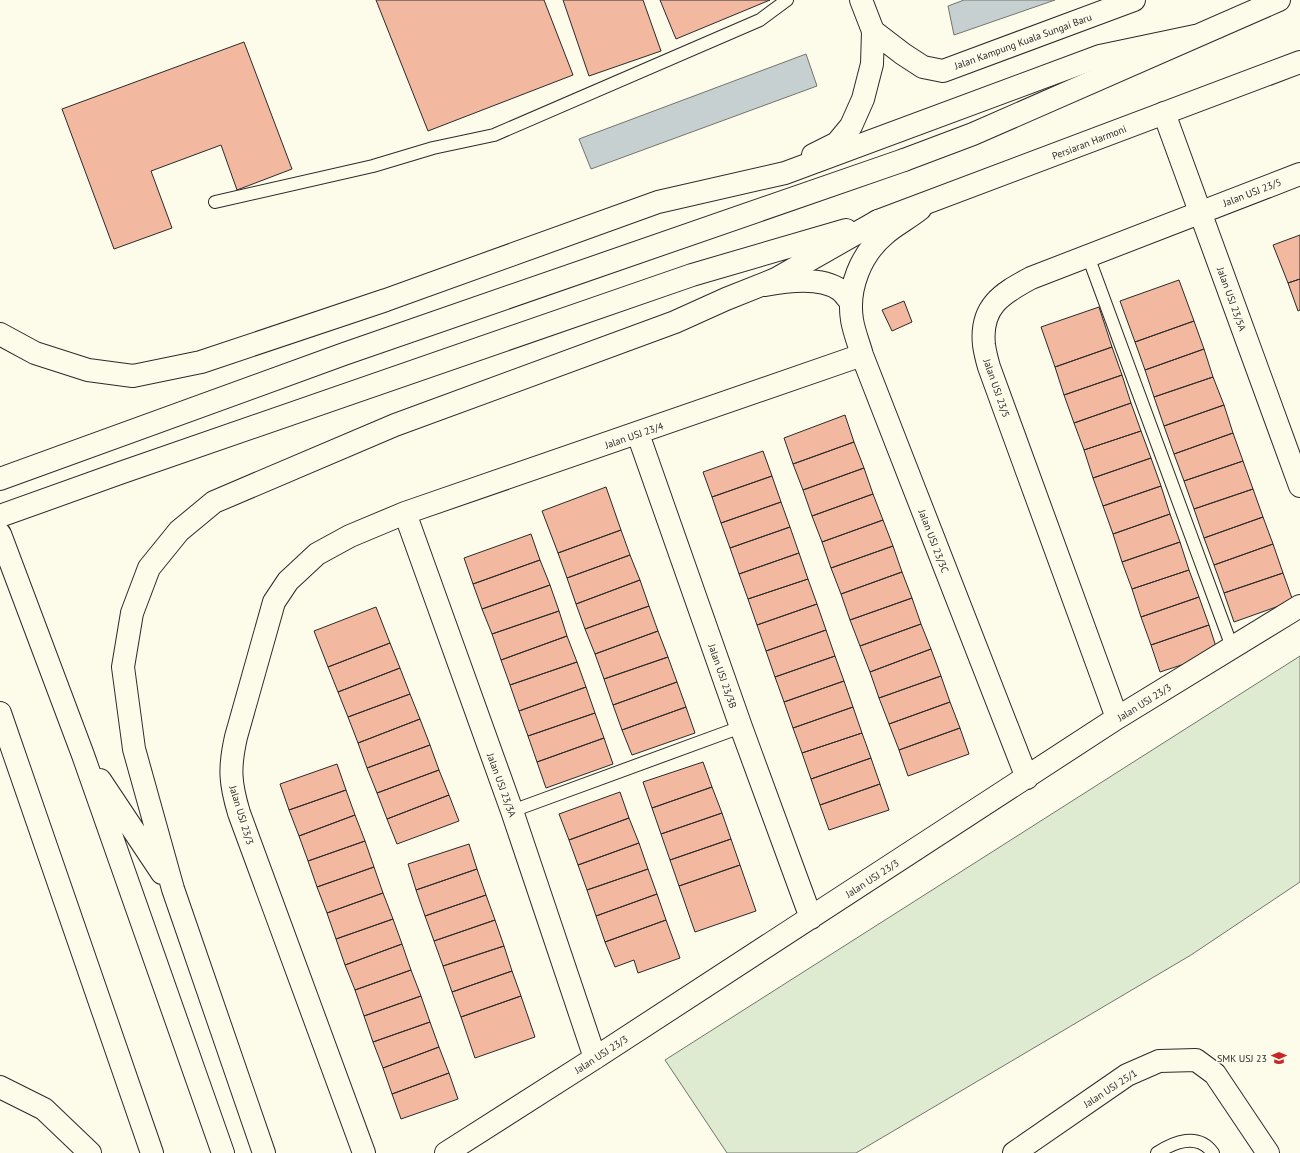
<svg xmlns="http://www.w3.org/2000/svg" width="1300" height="1153" font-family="'PT Sans',sans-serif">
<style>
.green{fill:#deebd1;stroke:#74746e}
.water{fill:#c7d0d0;stroke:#74746e}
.building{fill:#f2b8a0;stroke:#2b2b2b}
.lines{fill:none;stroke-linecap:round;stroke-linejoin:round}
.service-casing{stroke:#2b2b2b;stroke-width:14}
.minor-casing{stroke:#2b2b2b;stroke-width:24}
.tertiary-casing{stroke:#2b2b2b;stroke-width:24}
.secondary-casing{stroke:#2b2b2b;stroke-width:24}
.motorway-casing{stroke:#2b2b2b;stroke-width:24}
.service{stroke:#fdfbea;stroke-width:12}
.minor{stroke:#fdfbea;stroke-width:22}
.tertiary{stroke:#fdfbea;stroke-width:22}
.secondary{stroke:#fdfbea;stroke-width:22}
.motorway{stroke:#fdfbea;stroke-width:22}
.labels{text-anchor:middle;stroke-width:3;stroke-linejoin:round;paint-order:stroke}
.street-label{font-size:10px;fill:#2b2b2b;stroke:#fdfbea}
.poi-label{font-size:10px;fill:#2b2b2b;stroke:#fdfbea;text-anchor:end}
</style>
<rect width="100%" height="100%" fill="#fdfbea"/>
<!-- green -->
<path class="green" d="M1300,656V882L1191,955L856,1153H727L665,1060Z"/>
<!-- water -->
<path class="water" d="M964,0H1055L954,35L948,6Z
M806,54L817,86L591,169L579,139Z"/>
<!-- building -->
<path class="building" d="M376,0H544L573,75L428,131Z
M563,0H643L661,51L589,76Z
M660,0H770L676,39Z
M244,42L292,169L237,190L221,145L151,171L172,228L114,249L62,109Z
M1300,235V279L1288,283L1273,245Z
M1300,279V310L1298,311L1288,283Z
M1179,280L1194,321L1135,342L1120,301Z
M904,301L912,322L892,331L882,310Z
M1099,307L1112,347L1055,367L1041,327Z
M1194,321L1204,349L1145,370L1135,342Z
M1112,347L1122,375L1064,395L1055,367Z
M1204,349L1213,377L1154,397L1145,370Z
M1122,375L1131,403L1074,423L1064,395Z
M1213,377L1224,405L1164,426L1154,397Z
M1131,403L1141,431L1084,450L1074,423Z
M1224,405L1233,433L1174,454L1164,426Z
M845,415L854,442L793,464L784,438Z
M1141,431L1151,458L1093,478L1084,450Z
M1233,433L1243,461L1184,481L1174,454Z
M854,442L864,468L803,490L793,464Z
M763,451L772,476L712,497L703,472Z
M1151,458L1161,486L1103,506L1093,478Z
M1243,461L1253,489L1194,509L1184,481Z
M864,468L873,494L812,516L803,490Z
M772,476L781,502L721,523L712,497Z
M1161,486L1170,514L1113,534L1103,506Z
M606,487L621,530L558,553L542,511Z
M1253,489L1263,517L1204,538L1194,509Z
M873,494L883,520L822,542L812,516Z
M781,502L790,527L730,548L721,523Z
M1170,514L1180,542L1122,562L1113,534Z
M1263,517L1273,544L1214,565L1204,538Z
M883,520L893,546L831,568L822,542Z
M790,527L799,553L739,574L730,548Z
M621,530L630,555L567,578L558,553Z
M531,534L540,560L473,584L464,558Z
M1180,542L1189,570L1132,589L1122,562Z
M1273,544L1283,573L1224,593L1214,565Z
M893,546L902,572L841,594L831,568Z
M799,553L808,579L748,599L739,574Z
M630,555L640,580L576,604L567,578Z
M540,560L550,585L482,609L473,584Z
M1189,570L1199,597L1141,617L1132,589Z
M902,572L912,598L850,620L841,594Z
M1283,573L1293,601L1234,622L1224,593Z
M808,579L817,604L757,625L748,599Z
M640,580L649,606L585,629L576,604Z
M550,585L559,611L492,634L482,609Z
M1199,597L1209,625L1151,645L1141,617Z
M912,598L921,624L860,646L850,620Z
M817,604L826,630L766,651L757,625Z
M649,606L658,631L595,654L585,629Z
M376,607L390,643L328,667L314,631Z
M559,611L567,636L501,660L492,634Z
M921,624L931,649L870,672L860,646Z
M1209,625L1218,653L1160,672L1151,645Z
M826,630L835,656L775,677L766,651Z
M658,631L668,657L604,679L595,654Z
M567,636L577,662L510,685L501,660Z
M390,643L400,668L338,692L328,667Z
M931,649L941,676L879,698L870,672Z
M835,656L844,681L784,702L775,677Z
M668,657L677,682L613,705L604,679Z
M577,662L586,687L519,711L510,685Z
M400,668L410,694L348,717L338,692Z
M941,676L950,702L889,724L879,698Z
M844,681L853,707L793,728L784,702Z
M677,682L686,707L622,730L613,705Z
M586,687L595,713L528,736L519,711Z
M410,694L420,719L358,743L348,717Z
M950,702L960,728L899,750L889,724Z
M686,707L695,733L632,755L622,730Z
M853,707L862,733L802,753L793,728Z
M595,713L604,738L537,762L528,736Z
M420,719L430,745L367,768L358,743Z
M960,728L969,754L908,776L899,750Z
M862,733L871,758L811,779L802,753Z
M604,738L613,764L546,788L537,762Z
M430,745L439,770L377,793L367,768Z
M871,758L880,784L820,805L811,779Z
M703,762L712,787L652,808L643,782Z
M337,764L346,790L289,810L280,784Z
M439,770L449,795L387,819L377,793Z
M880,784L889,810L829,830L820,805Z
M712,787L722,813L661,834L652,808Z
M346,790L355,815L299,836L289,810Z
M620,792L629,818L569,840L559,814Z
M449,795L459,821L397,844L387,819Z
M722,813L731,839L670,860L661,834Z
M355,815L365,841L308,861L299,836Z
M629,818L639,843L578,865L569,840Z
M731,839L740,865L679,886L670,860Z
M365,841L374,867L317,887L308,861Z
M639,843L648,869L587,890L578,865Z
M469,844L477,869L416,890L408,864Z
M740,865L756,911L695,932L679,886Z
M374,867L383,893L327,913L317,887Z
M477,869L486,895L425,916L416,890Z
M648,869L657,894L596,916L587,890Z
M383,893L393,919L336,939L327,913Z
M657,894L666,920L605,942L596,916Z
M486,895L495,920L434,941L425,916Z
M393,919L402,944L345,965L336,939Z
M495,920L504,946L443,966L434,941Z
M666,920L680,958L638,973L634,960L615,967L605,942Z
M402,944L411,970L355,990L345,965Z
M504,946L512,971L452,992L443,966Z
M411,970L421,996L364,1016L355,990Z
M512,971L521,996L461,1017L452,992Z
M421,996L430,1022L373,1042L364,1016Z
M521,996L535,1037L475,1058L461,1017Z
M430,1022L439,1047L383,1068L373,1042Z
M439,1047L449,1073L392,1094L383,1068Z
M449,1073L458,1099L401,1119L392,1094Z"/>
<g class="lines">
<!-- service casing -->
<g class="service-casing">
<path id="service" d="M215,202L373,166L433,148L494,135L760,20L787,0
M1088,256L1232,647
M512,811L741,727
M1157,1153C1174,1142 1198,1132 1213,1153"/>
</g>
<!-- minor casing -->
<g class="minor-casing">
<path id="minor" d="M1164,113L1300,486
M920,209C909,218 895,225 885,234C861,254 847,288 852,320C854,332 859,344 862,355L1027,778
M765,285C786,281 821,276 840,290C844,293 847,298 851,302
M638,434L741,727L811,918
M405,513L512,811L595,1058
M1117,718L989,367C987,360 985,352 984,345C980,307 1001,294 1031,278L1300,174
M364,1153L239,813C230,783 229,768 236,737L274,602L288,581L317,554L350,536L405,513L862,355
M446,1153L595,1058L1117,718L1300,606"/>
</g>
<!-- tertiary casing -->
<g class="tertiary-casing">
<path id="tertiary" d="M873,31L903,54L923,67L943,71L1134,0
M813,155L837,143L851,126L863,99L872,64L873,31L861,0
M1014,1153L1127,1075L1159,1061L1196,1060L1215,1074L1268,1153"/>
</g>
<!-- secondary casing -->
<g class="secondary-casing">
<path id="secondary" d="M904,160L973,134L1279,0
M878,221L1300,62"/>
</g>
<!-- motorway casing -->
<g class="motorway-casing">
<path id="motorway" d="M0,334L35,353L88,370L133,376L201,362L386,300L658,202L785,173L1100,56L1195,36
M0,479L344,354L904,160
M0,516L120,473L692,275L846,230
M0,534L83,755L223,1153
M0,713L152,1153
M100,780L162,873
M0,1087L44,1109L90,1153
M264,1153L173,889L134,749L123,667L132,613L149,568L179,531L214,502L395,425L675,322L726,299L776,279L878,221"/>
</g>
<!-- service -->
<use href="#service" class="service"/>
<!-- minor -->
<use href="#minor" class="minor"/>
<!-- tertiary -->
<use href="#tertiary" class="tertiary"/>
<!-- secondary -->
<use href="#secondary" class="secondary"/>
<!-- motorway -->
<use href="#motorway" class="motorway"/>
</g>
<!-- icons -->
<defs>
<g id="school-bare" transform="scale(1.2)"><path d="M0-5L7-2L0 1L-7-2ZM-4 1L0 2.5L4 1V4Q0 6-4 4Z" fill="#c62828" stroke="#fdfbea" stroke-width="2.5" paint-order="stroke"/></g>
</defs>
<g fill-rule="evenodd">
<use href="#school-bare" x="1279" y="1058"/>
</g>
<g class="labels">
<!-- street labels -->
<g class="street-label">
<text transform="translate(1023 41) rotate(-20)" y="4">Jalan Kampung Kuala Sungai Baru</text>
<text transform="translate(1089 142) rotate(-21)" y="4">Persiaran Harmoni</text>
<text transform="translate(1252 192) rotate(-21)" y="4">Jalan USJ 23/5</text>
<text transform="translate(1232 299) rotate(70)" y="4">Jalan USJ 23/5A</text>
<text transform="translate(997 388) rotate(71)" y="4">Jalan USJ 23/5</text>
<text transform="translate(634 435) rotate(-19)" y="4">Jalan USJ 23/4</text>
<text transform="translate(934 541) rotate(69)" y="4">Jalan USJ 23/3C</text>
<text transform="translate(723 676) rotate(71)" y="4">Jalan USJ 23/3B</text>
<text transform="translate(1144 702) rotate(-32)" y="4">Jalan USJ 23/3</text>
<text transform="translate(502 785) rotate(70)" y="4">Jalan USJ 23/3A</text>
<text transform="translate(242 815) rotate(73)" y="4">Jalan USJ 23/3</text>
<text transform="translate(872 878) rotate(-33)" y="4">Jalan USJ 23/3</text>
<text transform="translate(601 1054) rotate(-33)" y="4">Jalan USJ 23/3</text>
<text transform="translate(1110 1088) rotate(-33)" y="4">Jalan USJ 25/1</text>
</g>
<!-- poi labels -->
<g class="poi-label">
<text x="1267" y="1062">SMK USJ 23</text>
</g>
</g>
</svg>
